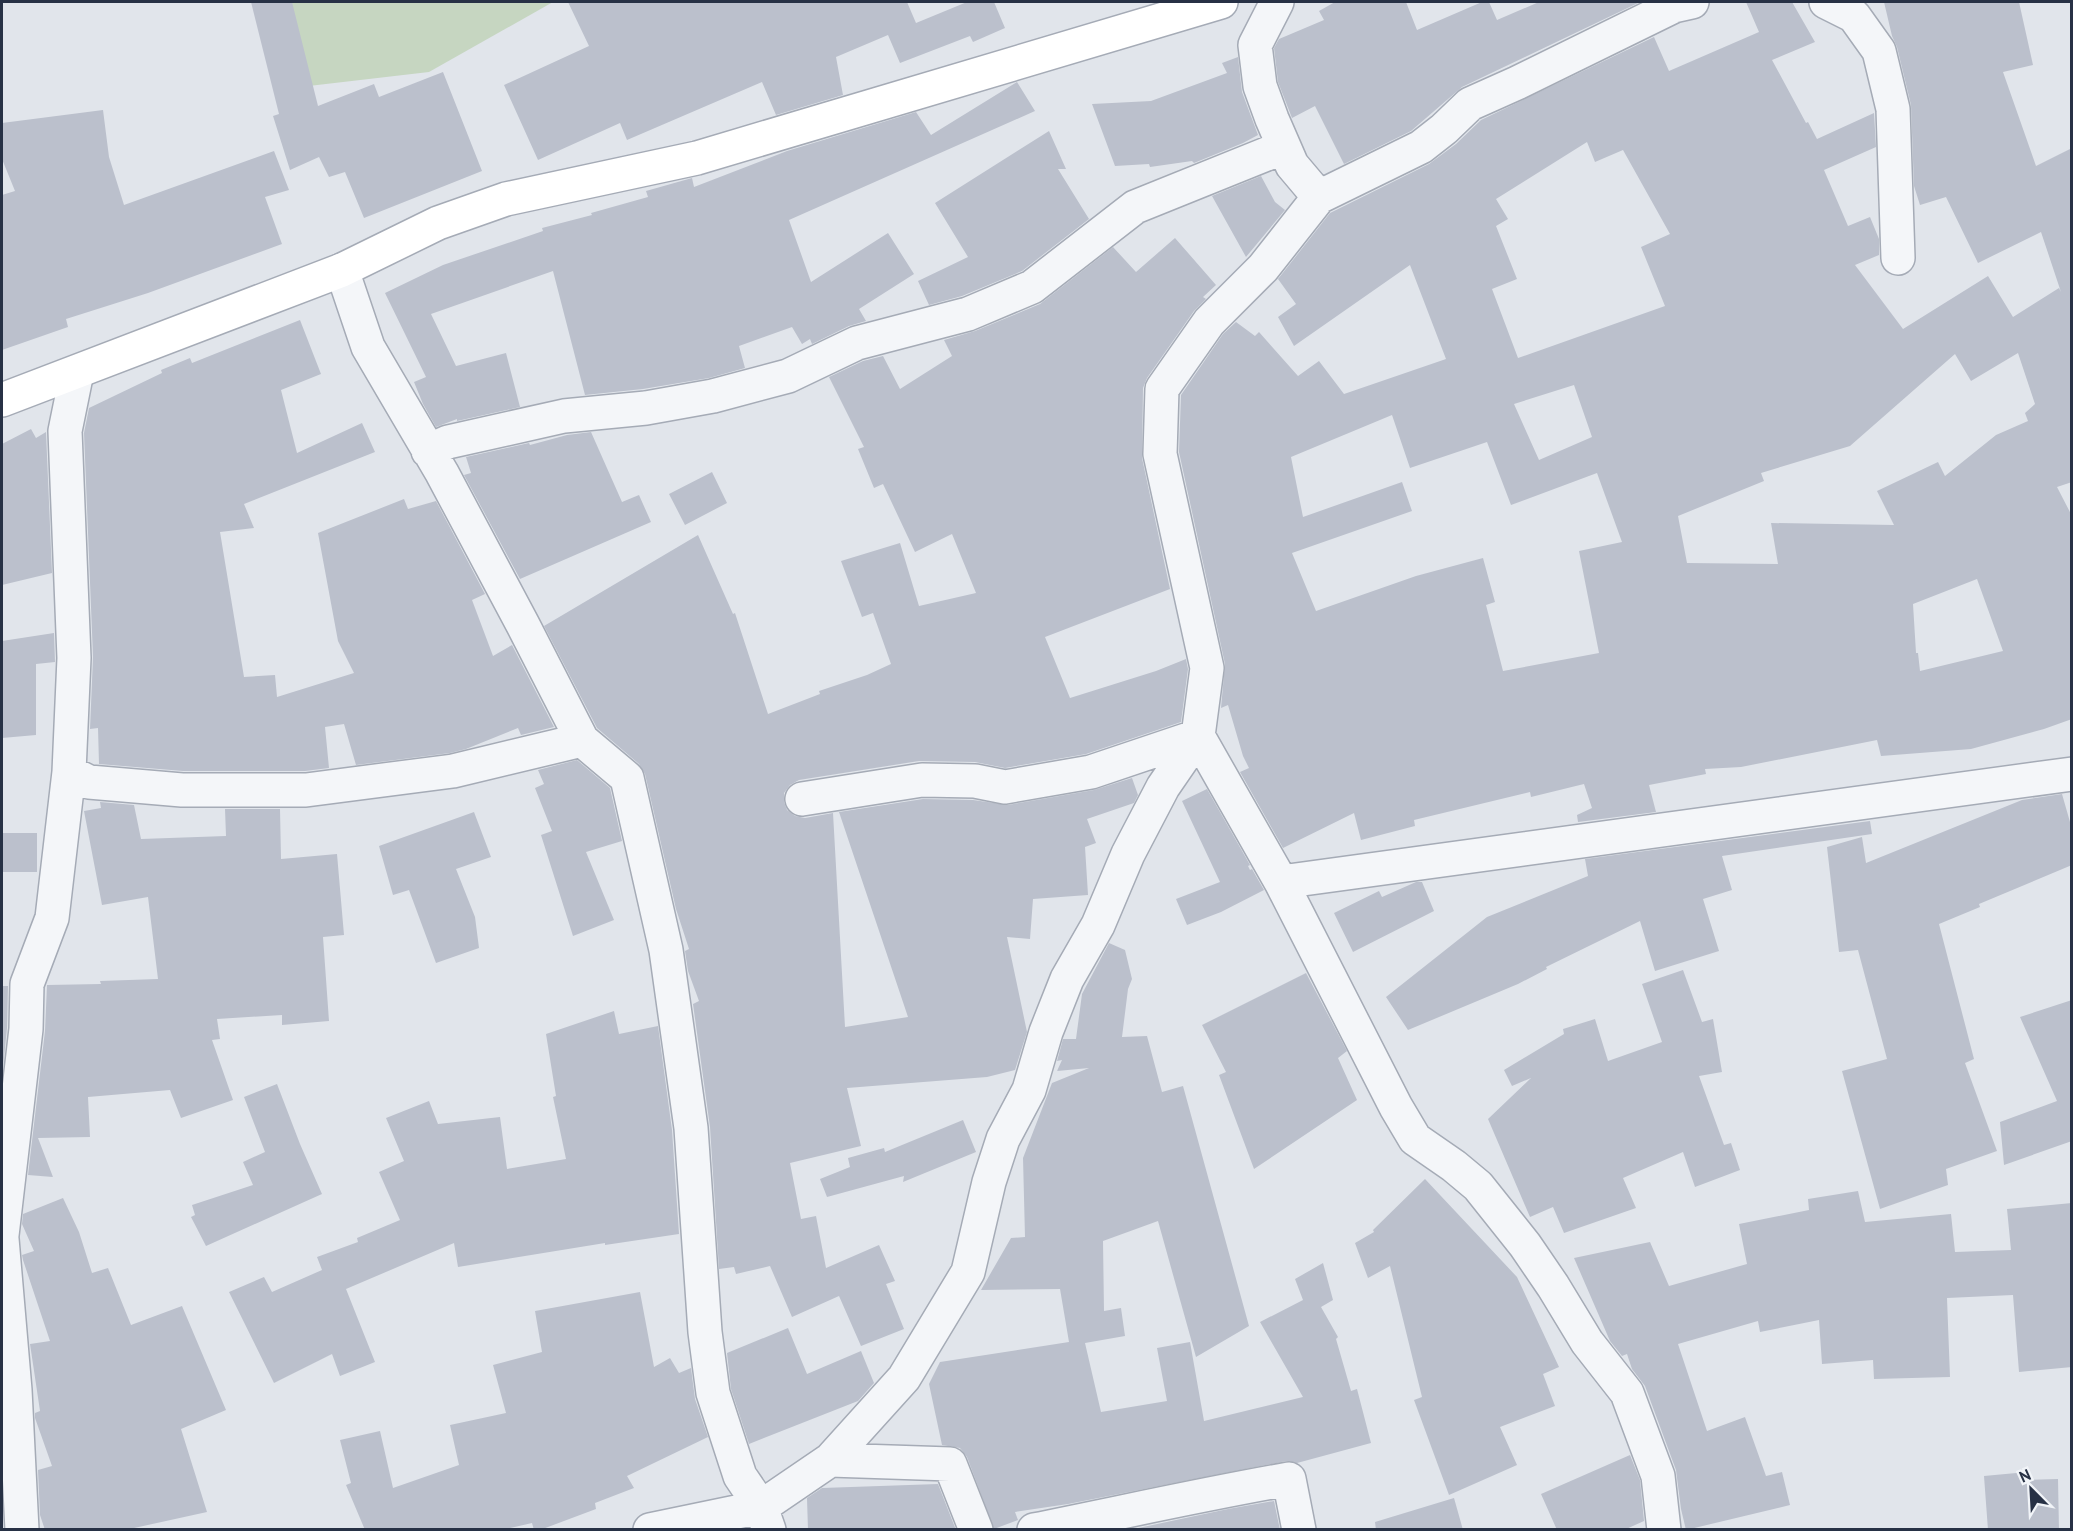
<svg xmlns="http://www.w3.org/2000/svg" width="2073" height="1531" font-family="'PT Sans',sans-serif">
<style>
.green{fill:#c6d6c1}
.building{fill:#bbc0cc;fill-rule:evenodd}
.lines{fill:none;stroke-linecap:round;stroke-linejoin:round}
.minor-casing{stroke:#a5abb6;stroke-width:36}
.secondary-casing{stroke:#a5abb6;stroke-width:36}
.minor{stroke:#f4f6f9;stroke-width:33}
.secondary{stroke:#fff;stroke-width:33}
</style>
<rect width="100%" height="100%" fill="#e1e5eb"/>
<!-- green -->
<path class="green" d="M275,2H553L429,72L283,89Z"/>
<!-- building -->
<path class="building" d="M251,2H292L318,106L374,84L379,97L443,72L482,171L364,218L345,172L329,177L319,157L290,170L273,116L279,114Z
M568,2H907L916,23L967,2H994L1005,28L973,42L970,36L900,63L888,35L836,57L843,95L776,115L762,82L627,140L620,123L538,160L504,85L589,46Z
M1335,2H1406L1417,30L1482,2H1489L1497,20L1539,2L1638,3L1462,87L1411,131L1344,164L1315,106L1292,118L1278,82L1274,48L1279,39L1324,20L1319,11Z
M1746,2H1792L1815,42L1772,60L1806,123L1808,122L1817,139L1874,113L1876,147L1824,170L1848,226L1870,217L1879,239V255L1855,265L1903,329L1988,276L2013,317L2059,288L2061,292L2041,232L1978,263L1946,197L1920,205L1914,186L1911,105L1897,47L1892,36L1884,2H2019L2033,65L2003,72L2036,166L2072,148V482L2057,487L2072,516V719L2044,729L1971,749L1881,756L1877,740L1741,767L1705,769L1706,774L1649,785L1656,812L1578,822L1577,815L1592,808L1584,784L1531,797L1530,792L1414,820L1415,826L1361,840L1354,813L1283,848L1240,772L1249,768L1243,756L1228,705L1221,708L1225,664L1179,452L1181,395L1223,334L1236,322L1255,336L1259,332L1298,376L1319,361L1344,394L1446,359L1410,265L1294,346L1278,317L1296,304L1278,279L1330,213L1429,164L1456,144L1481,120L1654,37L1669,71L1759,32ZM1587,142L1595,162L1623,150L1670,234L1641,247L1665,306L1518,358L1492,289L1517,279L1496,226L1508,219L1496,199ZM2018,353L2035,404L2025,413L2028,421L1996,435L1945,476L1938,462L1877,491L1894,525L1771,523L1778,564L1687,563L1678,516L1764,481L1761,473L1850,446L1955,354L1971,381ZM1574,385L1592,437L1539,460L1514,404ZM1392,415L1410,468L1487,442L1511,505L1597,473L1622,542L1579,551L1599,653L1503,671L1486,605L1495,602L1483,558L1416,576L1316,611L1292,553L1412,511L1402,482L1303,517L1291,457ZM1977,579L2003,651L1920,671L1918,653H1916L1913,604Z
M1238,57L1242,92L1258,135L1243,143L1194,163L1192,161L1150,167L1149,164L1115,166L1092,104L1151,101L1227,73L1222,63Z
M1017,82L1035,111L789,220L811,282L888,233L914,274L859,309L866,321L849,326L812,344L810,339L802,344L792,327L739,346L745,368L709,378L643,389L585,395L553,271L431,314L456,366L506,353L520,407L457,421V419L436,427L423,404L414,382L426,377L385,293L443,265L543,231L542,228L592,215L591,213L648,197L646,191L692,178L694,187L787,151L916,112L931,135Z
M103,110L109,157L124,205L274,151L289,190L265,197L282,244L148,293L66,319L68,327L2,350V195L15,191L2,159V123Z
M1049,131L1066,169H1058L1089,219L1022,271L962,296L929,305L918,281L968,257L935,203Z
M1261,176L1275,202L1285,210L1246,257L1212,196Z
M1175,238L1216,285L1203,297L1206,299L1194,311L1147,378L1143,388L1142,458L1170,589L1045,637L1070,698L1156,671L1186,659L1188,669L1181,722L1086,754L1005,768L975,762L919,761L799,780L790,785L784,793V802L787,810L795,816L805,818L833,813L845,1027L908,1017L839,812L923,799L973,800L1008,805L1094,790L1132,778L1138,795L1134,803L1087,819L1096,843L1085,847L1088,895L1033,899L1030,939L1007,937L1027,1032L1015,1070L987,1077L847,1088L861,1146L790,1163L801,1219L816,1216L826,1268L879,1245L895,1281L886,1284L904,1329L861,1346L839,1296L792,1317L770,1266L736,1274L734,1267L719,1269L710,1127L693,1004L699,1001L688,971L685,951L689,949L676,909L645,774L639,764L597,728L544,626L698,535L733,614L735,613L768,714L820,694L819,691L867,675L891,664L873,613L862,617L841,561L900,543L919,606L976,593L952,534L915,552L883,484L874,488L858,449L864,447L829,377L863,361L883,356L900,389L952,356L944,340L975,331L1040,304L1113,247L1136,272Z
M300,320L321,374L281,390L297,453L362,423L375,452L244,504L254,528L220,532L244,677L275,675L277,697L354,673L338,641L318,533L404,499L408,509L436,501L485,594L472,600L493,656L512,645L554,727L521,735L518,728L466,749L450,753L356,765L344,724L325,727L329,768L305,771H183L99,764L98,728L90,729L93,657L84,433L89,408L162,373L161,370L190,358L192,363Z
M31,429L36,438L46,432L52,573L2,585V444Z
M591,432L622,502L639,495L651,522L520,579L464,475L471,473L466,457L529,443L530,445L567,435Z
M712,472L727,503L685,525L669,494Z
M54,633L55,662L36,664V735L2,738V641Z
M577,760L610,788L622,841L586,852L614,920L573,936L541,835L552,831L535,788L544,784L538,770Z
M1207,789L1250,865L1248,866L1250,870L1252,869L1264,890L1221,912L1187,925L1176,899L1220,882L1182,801Z
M2062,794L2072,829V865L1979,904L1980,907L1939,924L1974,1059L1965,1063L1997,1151L1946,1169L1948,1185L1880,1209L1842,1071L1887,1059L1858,950L1839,952L1827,847L1862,837L1866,863L2022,800Z
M100,802L134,805L141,839L226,836L225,809H280L281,859L337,854L344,935L323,937L329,1021L282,1025V1015L217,1019L220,1039L212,1040L233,1100L181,1118L170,1090L88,1097L90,1137L38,1138L53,1177L28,1175L45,1031L47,985L101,984L100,981L158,979L148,897L102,905L84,811L101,808Z
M474,812L491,857L456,869L475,917L479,948L436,963L409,890L393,895L379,846Z
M1870,821L1872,834L1722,856L1732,890L1703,899L1719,951L1655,971L1640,921L1546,967L1547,969L1518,984L1408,1030L1386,997L1487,917L1588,876L1585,859Z
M2,833H37V872H2Z
M1416,882H1422L1434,911L1353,952L1334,913L1379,891L1382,897Z
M1109,943L1125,950L1132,979L1128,989L1122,1037L1147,1036L1162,1092L1183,1086L1249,1326L1196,1357L1158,1221L1103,1241L1104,1311L1121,1308L1125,1336L1085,1343L1101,1412L1167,1401L1157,1348L1190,1342L1204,1421L1303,1397L1260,1322L1303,1300L1295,1279L1323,1263L1333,1300L1321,1307L1338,1337L1336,1339L1351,1391L1357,1389L1371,1443L1297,1463L1286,1461L1068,1504L1015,1512L1018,1520L994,1529L967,1457L960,1448L942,1445L929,1384L940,1362L1069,1342L1060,1289L981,1290L1011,1238L1025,1237L1023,1158L1052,1083L1089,1068L1057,1071L1062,1060L1057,1061L1063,1039H1076L1082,994Z
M1683,970L1702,1022L1713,1019L1722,1072L1699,1076L1724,1145L1731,1143L1740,1170L1695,1187L1683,1152L1623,1178L1636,1208L1564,1233L1553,1207L1530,1217L1488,1119L1531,1078L1512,1086L1504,1070L1564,1034L1563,1029L1595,1019L1608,1061L1662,1042L1642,984Z
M1306,973L1347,1051L1338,1058L1357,1100L1254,1169L1219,1075L1226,1072L1202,1025Z
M2,986H8L7,1028L2,1077Z
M2072,1000V1141L2004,1165L2000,1122L2057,1101L2020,1017Z
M614,1011L619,1034L658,1026L672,1130L679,1234L605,1245V1243L458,1267L454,1243L346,1289L375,1362L340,1376L332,1354L274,1383L229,1292L264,1277L272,1292L322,1270L317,1257L358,1242L357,1238L400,1220L379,1172L404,1161L386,1118L429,1101L438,1124L500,1117L507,1169L566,1159L553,1097L556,1096L546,1034Z
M277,1084L300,1144L322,1194L206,1246L191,1217L195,1215L192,1205L253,1185L243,1162L265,1152L244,1097Z
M963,1120L976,1152L903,1182L904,1176L827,1197L820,1179L850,1167L848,1158L884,1148L885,1152Z
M1425,1179L1517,1277L1559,1367L1543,1374L1555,1406L1500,1427L1517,1465L1449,1495L1414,1400L1422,1397L1390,1266L1368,1278L1355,1243L1374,1232L1373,1230Z
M1858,1191L1865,1222L1951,1214L1955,1252L2011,1250L2007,1209L2072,1203V1367L2019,1372L2013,1295L1947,1298L1950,1377L1874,1379L1873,1360L1822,1364L1819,1320L1760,1332L1758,1321L1678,1344L1707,1431L1745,1417L1766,1476L1782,1472L1790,1505L1686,1530L1681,1509L1676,1470L1645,1386L1632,1369L1627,1354L1622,1356L1610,1341L1574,1258L1650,1242L1669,1286L1747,1264L1739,1224L1809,1210L1808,1199Z
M63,1198L79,1232L92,1273L108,1268L131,1325L182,1306L226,1410L181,1429L207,1512L125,1530H45L40,1515L38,1470L52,1466L35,1418V1413L40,1411L30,1344L50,1341L23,1260L22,1255L34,1251L22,1224L23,1214Z
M640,1292L654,1367L670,1358L679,1373L691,1368L695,1399L708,1437L627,1476L634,1488L595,1503L596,1509L540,1530H534L532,1523L502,1530H365L346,1485L351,1483L340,1440L380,1431L393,1488L459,1465L450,1425L506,1413L493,1365L542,1352L535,1311Z
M788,1328L807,1374L861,1351L874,1383L858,1401L749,1444L731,1389L727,1353Z
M1630,1455L1640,1480L1644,1521L1624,1530H1557L1541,1494Z
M2027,1472L2028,1480L2058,1479L2059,1530H1988L1984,1476Z
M938,1484L956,1530H808L807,1498L822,1488Z
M1454,1498L1463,1530H1376L1375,1522Z
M1274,1501L1280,1530H1129L1228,1509Z"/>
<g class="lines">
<!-- minor casing -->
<g class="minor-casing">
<path id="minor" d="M1826,2L1854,16L1879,51L1893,109L1898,258
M1319,197L1421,147L1444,129L1470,104L1517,83L1674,6L1692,2
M342,270L368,347L442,473L523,625L582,740
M428,451L448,442L564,416L646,408L713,396L788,376L857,343L968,314L1032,287L1135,207L1284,147
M69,772L89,782L182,790H306L453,771L582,740L627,778L666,950L691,1128L705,1332L713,1393L740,1476L761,1507L769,1530
M802,799L922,780L975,781L1005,787L1091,772L1198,736L1281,882L1396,1107L1415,1139L1454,1166L1478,1186L1525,1245L1553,1286L1587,1342L1627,1393L1658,1476L1664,1530
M1281,882L2072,774
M2,1235L26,1029L27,984L52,918L69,772L74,658L65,431L77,372
M2,1239L15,1390L22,1530
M830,1460L950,1464L976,1530
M650,1530L761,1507L830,1460L904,1378L968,1272L989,1182L1003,1139L1029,1090L1046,1032L1067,979L1098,925L1128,854L1163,787L1198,736L1207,668L1160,454L1162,389L1209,322L1263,268L1319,197L1292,165L1272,119L1260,86L1255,45L1277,2
M1034,1530C1119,1513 1203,1494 1289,1479L1299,1530"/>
</g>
<!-- secondary casing -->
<g class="secondary-casing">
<path id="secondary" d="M2,400L342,270L438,223L506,199L697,158L1221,2"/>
</g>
<!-- minor -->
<use href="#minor" class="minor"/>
<!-- secondary -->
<use href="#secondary" class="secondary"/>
</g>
<!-- border -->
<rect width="2073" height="1531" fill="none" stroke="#273145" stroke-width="6"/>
<!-- north arrow -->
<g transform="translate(2031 1489) rotate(336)" stroke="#f1f4f8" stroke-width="4.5" paint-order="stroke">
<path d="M0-4.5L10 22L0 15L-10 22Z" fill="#273145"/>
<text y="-9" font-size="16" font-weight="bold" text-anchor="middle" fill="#273145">N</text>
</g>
</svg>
